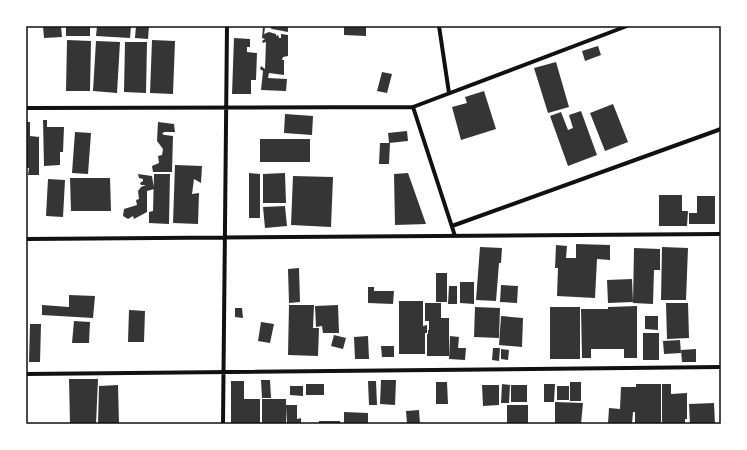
<svg xmlns="http://www.w3.org/2000/svg" width="747" height="450" font-family="'Roboto Condensed',sans-serif">
<style>
.building{fill:#353535}
.lines{fill:none;stroke-linecap:round;stroke-linejoin:round}
.minor{stroke:#111;stroke-width:4}
.neatline{fill:none;stroke:#111;stroke-width:1.5}
</style>
<rect width="100%" height="100%" fill="#fff"/>
<!-- building -->
<path class="building" d="M43,26H61L62,37L44,38Z
M66,26H90V36H66Z
M97,26H131L130,38L96,36Z
M136,26H149L148,39L135,38Z
M268,26H288V32L272,29Z
M344,26H366V36L344,35Z
M263,27L265,28L264,34L269,32L276,34V36L278,35L279,38H281V34L288,35V56L283,57L282,60H284V75L269,73L268,78L287,79L286,91L261,90L263,71L260,69L261,66L265,69L266,42L263,43L262,41L265,39L262,38Z
M234,38L250,39V47H247V52L257,53L256,80H251V94H232Z
M67,40L91,41L90,91H66Z
M152,40L175,41L173,94L150,93Z
M96,41L120,42L117,93L93,91Z
M125,42H147L146,93L124,92Z
M598,46L601,55L585,61L582,51Z
M556,62L569,107L548,113L534,68Z
M382,72L392,74L387,93L377,91Z
M484,91L496,129L461,140L452,107L467,103L465,97Z
M613,104L628,142L605,151L590,113Z
M581,111L597,155L568,166L550,116L561,112L568,130L573,128L569,115Z
M285,114L313,116L312,135L284,133Z
M43,120H47V127H64L63,152H60V165L44,166Z
M26,122H30V136L39,137V175H28L29,168H26Z
M158,122L174,124L175,132H164L162,134L165,135L173,136L172,172H153L152,166L159,163L158,156L162,155L163,149L157,141Z
M407,131L408,141L389,143L388,133Z
M75,132L91,133L88,174L72,173Z
M260,139H310V162H260Z
M380,143H390L389,164H379Z
M175,165L202,166L201,183L194,179L192,194L199,193L198,224L173,223Z
M249,173L260,174V218H249Z
M285,173L286,203H263V174Z
M408,173L426,224L395,225L394,174Z
M138,174L152,176L154,189L147,191V212L134,219L133,216L128,219L123,216L124,209L137,205L136,200L139,199L138,191L141,187L146,185H141L140,183L143,181V179L139,178Z
M154,174H170L169,224L149,223V212L153,211Z
M293,176L333,177L331,227L291,225Z
M70,178H110L111,211H71Z
M48,179L65,180L63,217L46,216Z
M659,195H682V211H688L687,226H659Z
M697,196H715V224H689V213H697Z
M285,206L287,226L265,228L263,207Z
M576,244L610,245V260L597,259L595,298L557,296L558,268H555L556,245L567,246L566,258H576Z
M480,247L502,248L501,263H499L496,301L476,300Z
M662,247L688,248L686,300H661Z
M634,248L660,249V270H654L653,304L633,303Z
M299,268L300,302L289,303L288,269Z
M436,273H447V302H436Z
M632,279L633,302L608,303L607,280Z
M460,282H474V304L460,303Z
M501,285L518,286L517,303L500,302Z
M449,286H457V304H448Z
M368,287H374V291H394L393,304L368,303Z
M69,295L95,296L93,318L42,315V305L69,307Z
M399,301H423V326L427,325V333H425V354H399Z
M425,303H441V318H449V356H427V334H428V330H429V321H425Z
M666,303H688L689,338L667,339Z
M289,305H314L313,328H319L318,356L288,355Z
M338,305L339,333H323L322,326L316,327L315,306Z
M637,306V358H624V349H591V358H582L581,309H608V307Z
M475,307L500,308L499,338L474,337Z
M550,307H580V359H550Z
M235,308H242L243,318L235,317Z
M129,310L145,311L144,342H128Z
M501,316L523,318L522,347L499,345Z
M645,316H658V330L645,329Z
M74,321L90,322L89,343H72Z
M261,322L274,324L270,343L258,341Z
M30,324H41L40,362H29Z
M643,333H659V360H643Z
M334,335L346,338L343,349L331,346Z
M368,336L369,359H355L354,337Z
M450,336L459,337L458,348H466L465,360L449,359Z
M680,340L681,353L664,354L663,341Z
M381,346H394V357H382Z
M493,348H500L499,361L492,360Z
M501,349L509,350L508,360L501,359Z
M696,349V362H682L681,350Z
M69,379H98L96,424H70Z
M261,380H270L271,398H262Z
M381,380H396L395,405L380,404Z
M231,381H244V399H260V424H231Z
M368,381H376L377,405H369Z
M436,382H447L448,404H436Z
M570,382H581V401H570Z
M306,384H324V395H306Z
M502,384L510,385L509,403H501Z
M544,384H555L554,402H544Z
M636,384H661V424H635V402V412H633L632,424H608L609,408L620,409L621,387H636Z
M662,384H671V394L687,393V419H685V424H662Z
M118,385L119,424H98L99,386Z
M482,385H499V405L483,406Z
M511,385H527V402H511Z
M290,386H303V396L290,395Z
M557,386H569V400H557Z
M262,399H286V405H297V419L301,418V424H287V407L286,424H262Z
M555,402L583,403L581,424H555Z
M714,403L715,424H690L689,404Z
M507,405H528V424H507Z
M419,410L420,424H407L406,411Z
M344,412L368,413V424H344Z
M319,421H340V424H319Z"/>
<g class="lines">
<!-- minor -->
<path class="minor" d="M439,26L449,93
M413,107L455,236
M26,108L413,107L627,26
M452,226L721,129
M26,239L721,234
M26,374L721,367
M223,424L227,26"/>
</g>
<!-- border -->
<rect width="747" height="450" fill="none" stroke="#ffffff" stroke-width="54"/>
<rect x="27" y="27" width="693" height="396" class="neatline"/>
</svg>
